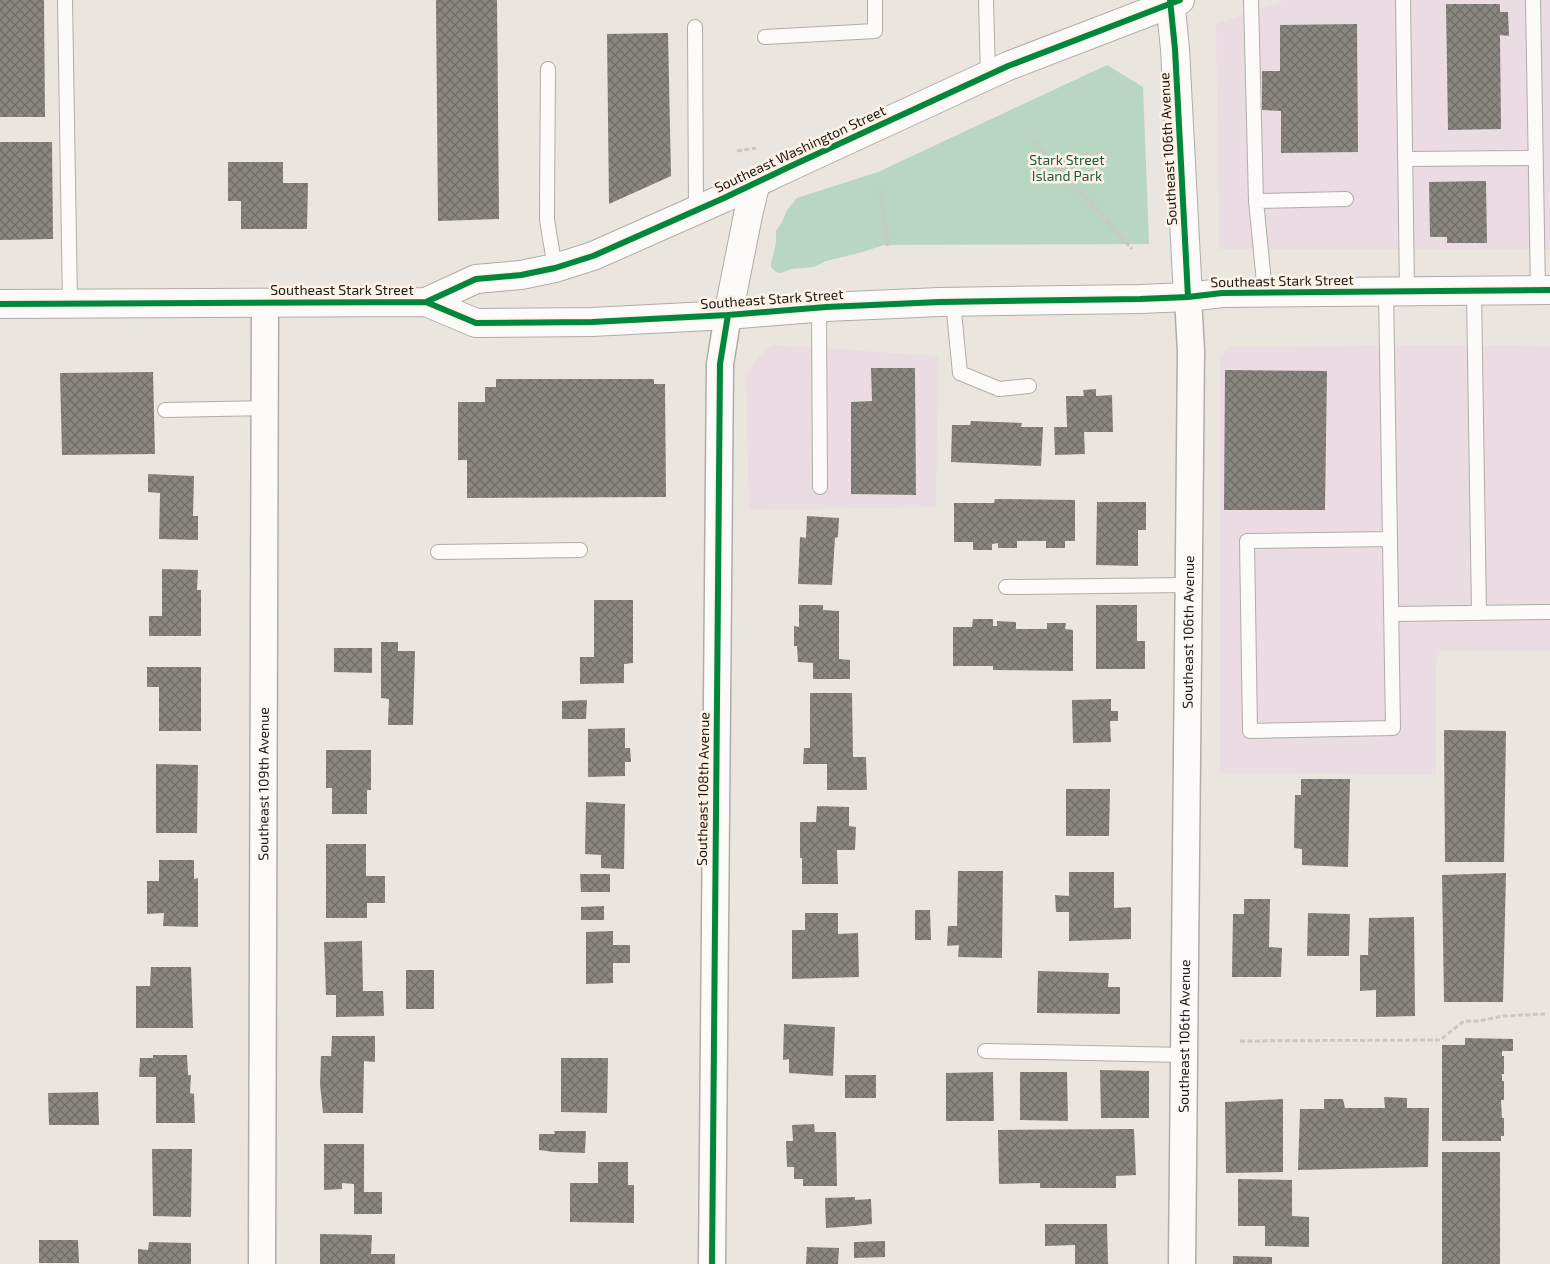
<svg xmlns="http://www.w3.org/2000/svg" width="1550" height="1264" font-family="'Exo 2',sans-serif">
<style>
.commercial{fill:#eadce2}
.park{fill:#b8d6c2}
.building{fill:url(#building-cross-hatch)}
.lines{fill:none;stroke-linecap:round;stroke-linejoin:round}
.service-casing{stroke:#b1aca7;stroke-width:16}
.minor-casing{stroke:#b1aca7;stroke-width:29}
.tertiary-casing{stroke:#b1aca7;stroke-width:30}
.primary-casing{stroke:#b1aca7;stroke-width:30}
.path{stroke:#cac7c5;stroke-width:3;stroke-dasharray:5 2.5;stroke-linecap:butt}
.service{stroke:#fcfbfa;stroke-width:14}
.minor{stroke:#fcfbfa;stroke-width:26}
.tertiary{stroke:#fcfbfa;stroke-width:28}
.primary{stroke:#fcfbfa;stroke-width:28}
.cycleway-casing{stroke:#fef1e6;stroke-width:9}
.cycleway{stroke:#00873e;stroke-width:6}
.labels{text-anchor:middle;stroke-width:5;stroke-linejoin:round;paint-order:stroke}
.street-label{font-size:14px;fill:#1d1814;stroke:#fef1e6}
.park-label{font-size:14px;fill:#1b5d41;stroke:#fef1e6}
</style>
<defs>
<pattern id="building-cross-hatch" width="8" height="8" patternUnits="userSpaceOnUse" patternTransform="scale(1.25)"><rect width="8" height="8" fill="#8a8682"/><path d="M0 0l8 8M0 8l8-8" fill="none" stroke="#706d69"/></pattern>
</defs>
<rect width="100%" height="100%" fill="#ebe5df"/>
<!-- commercial -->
<path class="commercial" d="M1285,0H1550V249H1219L1216,24Z
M773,345L938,356L936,507L749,510L746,377L758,357Z
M1444,345L1550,346V651L1440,650L1436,666V775L1220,773V356L1229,347Z"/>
<!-- park -->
<path class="park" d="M1107,65L1143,87L1149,244L884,245L859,253L826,261L814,267L791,269L781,273L776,272L771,267V263L776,243V231L782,222L787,210L797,198L878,172Z"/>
<!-- building -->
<path class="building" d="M0,0H44L45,117H0Z
M436,0H497L499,219L438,221Z
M1446,4H1500V12H1508L1509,36L1500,35L1501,129L1448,130Z
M1357,24L1358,152L1281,153V111L1262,110V71H1280V25Z
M668,33L671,176L609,204L607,34Z
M0,142H52L53,239L0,240Z
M228,162H283V183H308L307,229H241V201H228Z
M1486,181L1487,243H1447V237H1430L1429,182Z
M871,368H915L916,495L851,494V402L872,401Z
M1225,370L1327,371L1325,510H1224Z
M153,372L155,454L62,455L60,373Z
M496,379H654V384H665L666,497L467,498V460H458V402H485V387H496Z
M1096,389V396L1112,395L1113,432H1084L1085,454L1055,455L1054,427H1067L1066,396H1084L1083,390Z
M971,421L1022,423L1021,427H1043L1041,466L951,462L952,425H970Z
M148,474L194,476L193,516H198V540L159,539L160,493L148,492Z
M995,499L1075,500V541H1065V548H1046V541H1017V548H998V543L992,544V550H973V542H954V503H994Z
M1097,502H1146V530H1138V566L1096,565Z
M807,516L839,518L838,537L835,538L832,585L798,584L800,537L806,538Z
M162,569L198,570L197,590H201V636H149V616H162Z
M594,600H633V663L624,664V683L580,684V657H594Z
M799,605H823V610L839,611V659L850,660V679H813V663L798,662L797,646H794V626L799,627Z
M1096,605H1137V641H1145V669H1096Z
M973,619H993V626H997V621L1016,622V629H1047V623H1066L1065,629L1073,630V671L993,670V666H953V627H972Z
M381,642H398V651H415L413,725H388L389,699L381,698Z
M334,648H372V673L334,672Z
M147,667H201V731H159V687H147Z
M810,693H852L853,757H866L867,790H827V764H803L804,748H810Z
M1111,699V711H1118V721H1110L1111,742L1073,743L1072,700Z
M587,700L586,719H562V701Z
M625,728V748H630L631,762H625V776L588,777V729Z
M1444,730L1506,731L1504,862H1445Z
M326,750H371V790H367V814H332V788H326Z
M156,764L198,765L197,833H156Z
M1301,779H1350L1348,867L1302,865V849L1294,848L1295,795H1301Z
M1066,789H1110L1109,836H1066Z
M586,802L625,804L624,869L601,868V855L585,854Z
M817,806L849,807V826L856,827L855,850H837L838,884H802V858H800V822H816Z
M326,844H366V876H385V903H367V918H326Z
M159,860H194V879L198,878V927L163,926L164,913L147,914V881H159Z
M958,871H1003L1002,958L958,957L959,945L947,946L948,926H957Z
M1069,872H1114V908L1131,907V939L1069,941V912H1056L1055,895L1069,896Z
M1506,873L1503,1002H1444L1442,875Z
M580,874H610V892H581Z
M1244,899H1270L1269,947L1282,948L1281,977H1232L1233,914H1244Z
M604,906V920H581V907Z
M915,910H930L931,940H915Z
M805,913H838V934L858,933L859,977L792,979V930H805Z
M1308,913L1350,914L1349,956H1307Z
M1414,917L1415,1016L1376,1017V990L1360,991V955H1368L1369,918Z
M613,931V945H630V963H613V983L586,984V932Z
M362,941L363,991H383L384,1016L336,1017V995H326L324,942Z
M151,967H191L193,1028H136V986H150Z
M406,970H434V1009H406Z
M1038,971L1109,973L1108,987H1120V1014L1037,1013Z
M784,1024L835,1027L833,1076L789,1073V1059L783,1060Z
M332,1036H375V1062L364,1061L363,1113H323L320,1084L321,1056H331Z
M1465,1038L1513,1039V1051H1502V1056H1504V1074H1502V1081H1504V1100H1501L1502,1118H1504V1136H1501V1141H1442V1045H1465Z
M153,1055H187L188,1075H191L190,1093L194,1094L195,1123H156V1077H139L140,1058H153Z
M561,1058H608L607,1113L561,1112Z
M1100,1070L1149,1071V1118H1101Z
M993,1072L994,1121H946V1073Z
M1020,1072H1067L1068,1121L1020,1120Z
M845,1075H876V1098H845Z
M98,1092L99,1125H49L48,1093Z
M1384,1097L1407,1098V1108H1429L1428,1167L1298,1170L1300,1109H1324V1099H1343L1345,1108H1385Z
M1283,1099V1172L1226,1173L1225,1102Z
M814,1124L815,1132H836L837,1186H803V1179H794V1167H787L786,1141H793L792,1125Z
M1134,1129L1136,1175L1116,1176V1188H1040V1183L999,1184L998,1130Z
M554,1131H586L585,1153L554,1152L539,1150V1134H555Z
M324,1144H364V1192H382V1214H354V1184L342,1183V1189L324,1190Z
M152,1149H192L191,1217L153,1216Z
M1442,1152H1500V1264H1442Z
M598,1162H628V1185H634V1223L570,1222V1183H598Z
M1238,1179L1292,1180V1216L1309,1217V1247L1265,1246V1226H1238Z
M855,1197V1200L871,1199L872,1224L855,1226L826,1228L825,1198Z
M1045,1224H1107L1108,1264H1075V1245L1045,1246Z
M320,1234L372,1235L371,1254H395V1264H320Z
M39,1240H78L79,1263H39Z
M885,1241V1257L854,1258V1242Z
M149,1242L191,1243V1264H138V1249L148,1250Z
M807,1247L839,1248L838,1264H806Z
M1233,1256L1272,1257V1264H1233Z"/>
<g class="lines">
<!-- service casing -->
<g class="service-casing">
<path id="service" d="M65,0L70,304
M986,0L988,75
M1251,0L1256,201L1265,292
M1403,0L1407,291
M1533,0L1538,291
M695,27L696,211
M765,37L875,31V0
M548,69L547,206V220L555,268
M1405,159L1535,158
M1256,201L1346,199
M1386,291L1393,728L1250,731L1247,541L1390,539
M1474,291L1479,613
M953,302L960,373L999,389L1029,386
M819,308L820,487
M165,410L265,408
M438,552L580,550
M1006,587L1188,585
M1391,614L1550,612
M985,1051L1184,1055"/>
</g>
<!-- minor casing -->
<g class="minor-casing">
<g id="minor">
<path id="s1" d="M262,1264L265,303"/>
<path d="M712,1264L720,364L728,315"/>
<path id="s2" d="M1182,1264L1191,351L1188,297"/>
</g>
</g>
<!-- tertiary casing -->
<g class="tertiary-casing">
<path id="tertiary" d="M1170,0L1175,49L1188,297
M728,315L748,215L756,182"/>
</g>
<!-- primary casing -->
<g class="primary-casing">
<path id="primary" d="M426,302L476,279L521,275L555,268L593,256L724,198L791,166L1008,66L1180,0
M0,304L426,302L476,323L592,322L728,315L826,307L940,302L1140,299L1188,297L1222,293L1550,290"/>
</g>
<!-- path -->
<path class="path" d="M1035,142L1132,249
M737,151L756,148
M880,189L888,248
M1240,1041L1440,1040L1464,1021H1478L1503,1016L1545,1014"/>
<!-- service -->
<use href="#service" class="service"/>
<!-- minor -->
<use href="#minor" class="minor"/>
<!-- tertiary -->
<use href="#tertiary" class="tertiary"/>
<!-- primary -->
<use href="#primary" class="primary"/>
<!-- cycleway casing -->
<g class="cycleway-casing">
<path id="cycleway" d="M1170,0L1175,49L1188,297
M426,302L476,279L521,275L555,268L593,256L724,198L791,166L1008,66L1180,0
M0,304L426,302L476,323L592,322L728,315L826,307L940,302L1140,299L1188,297L1222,293L1550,290
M712,1264L720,364L728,315"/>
</g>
<!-- cycleway -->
<use href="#cycleway" class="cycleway"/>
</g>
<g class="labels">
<!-- street labels -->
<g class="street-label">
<text transform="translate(800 149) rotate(-25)" y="5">Southeast Washington Street</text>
<text transform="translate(1168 149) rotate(-93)" y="5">Southeast 106th Avenue</text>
<text transform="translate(1282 281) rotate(-1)" y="5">Southeast Stark Street</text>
<text x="342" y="295">Southeast Stark Street</text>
<text transform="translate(772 299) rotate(-4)" y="5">Southeast Stark Street</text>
<text dy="5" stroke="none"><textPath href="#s2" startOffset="632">Southeast 106th Avenue</textPath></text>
<text dy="5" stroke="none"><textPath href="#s1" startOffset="480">Southeast 109th Avenue</textPath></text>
<text transform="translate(703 789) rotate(-89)" y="5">Southeast 108th Avenue</text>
<text dy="5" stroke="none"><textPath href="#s2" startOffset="228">Southeast 106th Avenue</textPath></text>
</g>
<!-- park labels -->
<g class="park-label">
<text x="1067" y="165">Stark Street<tspan x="1067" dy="16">Island Park</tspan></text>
</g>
</g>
</svg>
